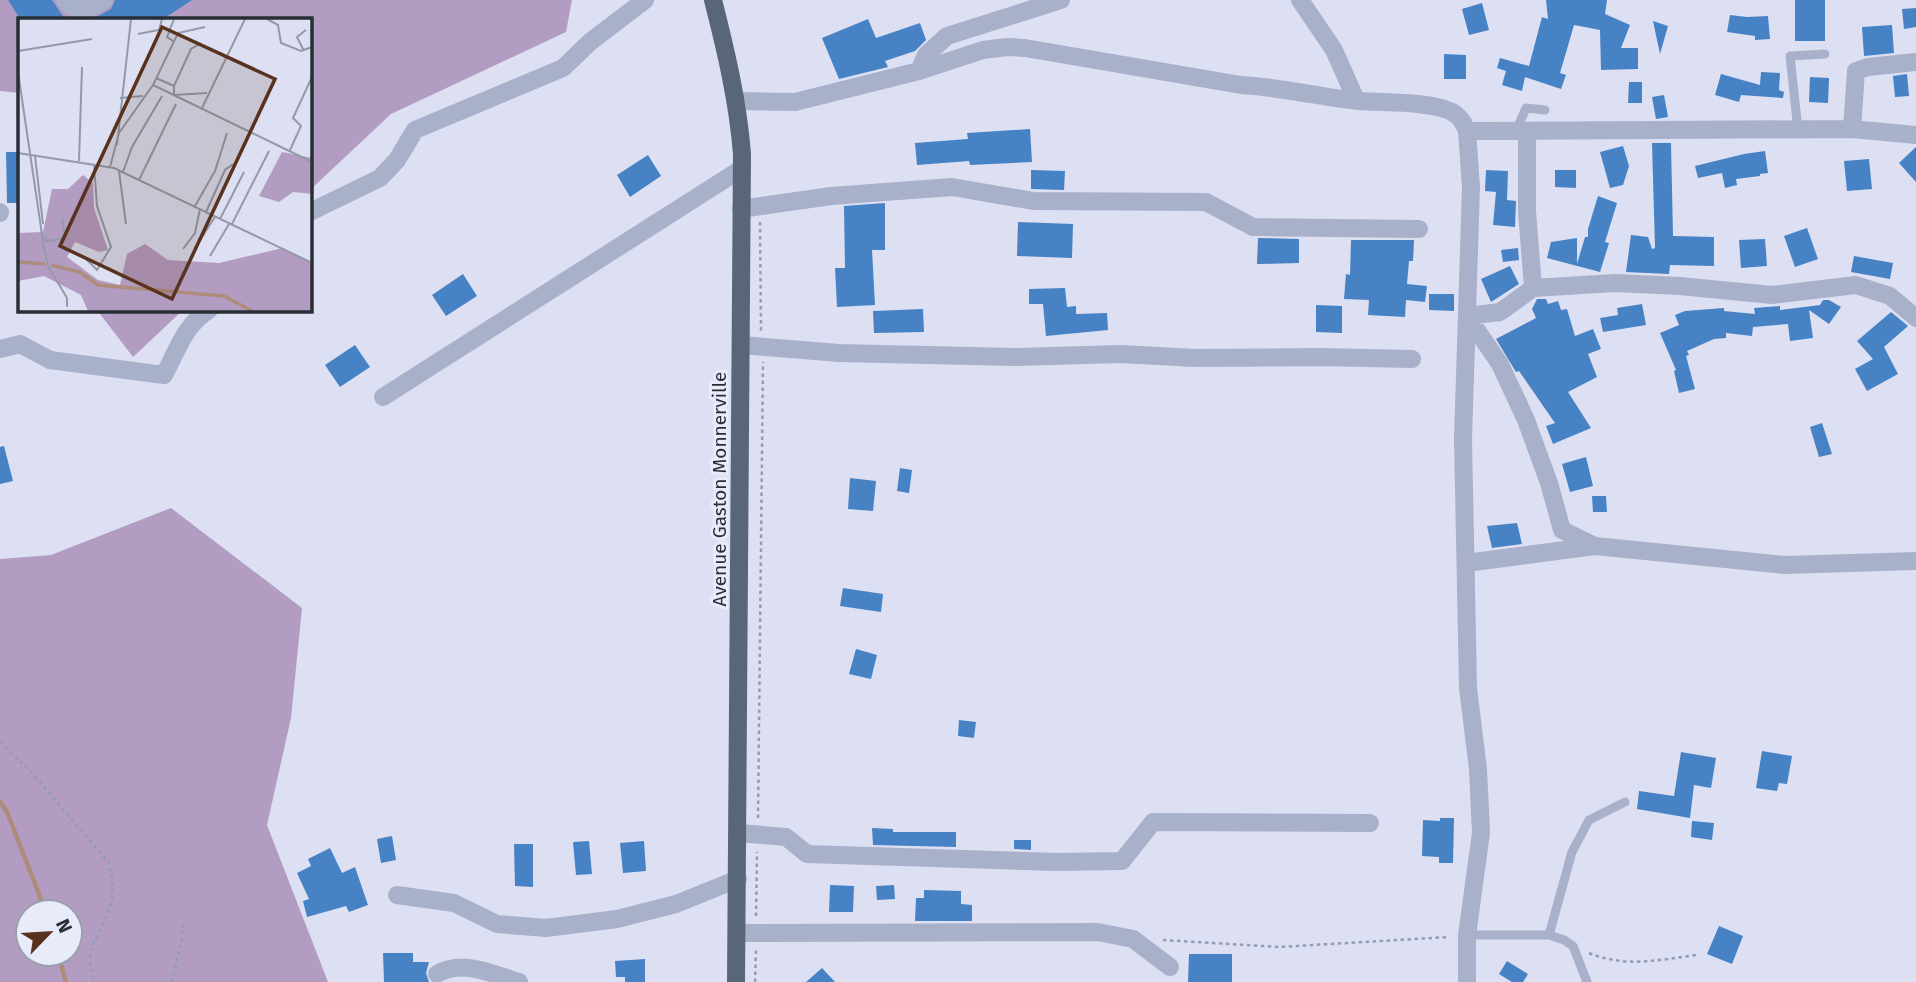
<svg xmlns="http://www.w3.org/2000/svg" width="1916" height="982" font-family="'Fira Sans',sans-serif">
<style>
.green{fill:#b39cc1;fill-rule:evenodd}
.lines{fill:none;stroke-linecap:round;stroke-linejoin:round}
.stream{stroke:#ae8c7b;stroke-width:4.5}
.building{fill:#4782c5}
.path{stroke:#929cb6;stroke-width:2.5;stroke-dasharray:3.5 3.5;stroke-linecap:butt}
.service{stroke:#a8b0ca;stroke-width:9}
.minor{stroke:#a8b0ca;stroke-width:18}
.primary{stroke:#596578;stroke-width:18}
.labels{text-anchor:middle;stroke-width:6;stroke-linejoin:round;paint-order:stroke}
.street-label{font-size:19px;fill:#282e36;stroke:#e8ebf9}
.inset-river{fill:none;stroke:#ae8c7b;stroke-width:3.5}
.inset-road{fill:none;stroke:#9499a7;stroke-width:2}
.view{fill:#58321e;fill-opacity:0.15;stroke:#58321e;stroke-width:3.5}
.inset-edge{fill:none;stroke:#282e36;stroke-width:3.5}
</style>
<rect width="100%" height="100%" fill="#dce0f2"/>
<!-- green -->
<path class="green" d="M0,0H572L566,32L391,114L310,190V19H19V93L0,91Z
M97,310H183L133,357Z
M171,508L302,608L291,718L267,825L328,982H0V559L51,555ZM70,912V954H28V912Z"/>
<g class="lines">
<!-- stream -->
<path class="stream" d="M0,802L7,812L46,912
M58,954L66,982"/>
</g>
<!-- building -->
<path class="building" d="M8,0H52L65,19H20Z
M115,0H192L163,19H100L98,16L111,9Z
M1546,0H1607L1605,14L1630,25L1621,48H1638V69L1601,70L1600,30L1574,25L1560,73L1566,75L1561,89L1525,77L1522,91L1502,85L1506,71L1497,68L1500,58L1529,66L1542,17L1548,19Z
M1795,0H1825V41H1795Z
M1482,3L1489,30L1469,35L1462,9Z
M1916,8V27L1904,29L1902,9Z
M1730,15L1747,17L1768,16L1770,39L1755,40V36L1727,32Z
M868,19L876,38L920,23L926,40L915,51L885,61L888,67L839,79L822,38Z
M1653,21L1668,26L1660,54Z
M1892,25L1894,53L1864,56L1862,27Z
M1444,54L1466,55V79H1444Z
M1761,72L1780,73L1779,90L1784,92L1783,98L1741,95L1739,102L1715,95L1721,74L1760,85Z
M1907,74L1909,96L1895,97L1893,76Z
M1810,77L1829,78L1828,103L1809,102Z
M1629,82H1642V103H1628Z
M1664,95L1668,117L1656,119L1652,97Z
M1030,129L1032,162L970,165L969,161L917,165L915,143L968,139L967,133Z
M1652,143H1671L1673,236L1714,237V266L1670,265L1669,274L1626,272L1631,235L1648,237L1652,249L1655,248Z
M1623,146L1629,166L1623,185L1610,188L1600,152Z
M1916,147V182L1899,163Z
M1765,151L1768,173L1760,174V176L1736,179L1737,185L1725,188L1722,173L1698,178L1695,166L1744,154Z
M6,152H19V203H7Z
M648,155L661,176L630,197L617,175Z
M1869,159L1872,189L1847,191L1844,161Z
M1031,170L1065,171L1064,190L1031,189Z
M1486,170L1508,171L1507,200L1516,201L1515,227L1493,225L1496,192L1485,191Z
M1555,170H1576V188L1555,187Z
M1598,196L1617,203L1605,242L1609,243L1600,272L1547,258L1551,242L1577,238V264L1585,237H1588V229Z
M885,203V250H872L875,305L837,307L835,268H845L844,206Z
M1018,222L1073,224L1072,258L1017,256Z
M1807,228L1818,259L1795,267L1784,236Z
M1258,238L1299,239V263L1257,264Z
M1765,239L1767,266L1741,268L1739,240Z
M1351,240H1414L1413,261H1409L1407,284L1427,286L1425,302L1406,300L1405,317L1368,315L1369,300L1344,299L1346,274L1350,275Z
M1518,248L1519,260L1503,262L1501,250Z
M1854,256L1893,263L1890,279L1851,272Z
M1510,266L1519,284L1491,302L1481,279Z
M463,274L477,296L446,316L432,295Z
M1065,288L1067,307L1076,306V314L1107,313L1108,330L1046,336L1043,304H1029V289Z
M1429,294H1454V311L1429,310Z
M1537,299H1546L1548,304L1558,301L1561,310L1567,309L1575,336L1593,329L1601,349L1588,354L1597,377L1568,392L1591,428L1553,444L1546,426L1555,423L1519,371L1516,372L1496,339L1536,318L1532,309Z
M1823,300H1829L1841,307L1829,324L1809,310L1813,338L1790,341L1788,324L1753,327L1752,336L1726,333V338L1714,339L1687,351L1689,355L1686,356L1695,389L1679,393L1674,371L1676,370L1660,333L1679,325L1675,315L1685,311L1724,308V311L1755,314L1754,308L1780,306V310L1820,305Z
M1642,304L1646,325L1603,332L1600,318L1618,315L1617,308Z
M1316,305L1342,306V333L1316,332Z
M923,309L924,332L874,333L873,311Z
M1891,312L1908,326L1884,347L1898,374L1867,391L1855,369L1873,359L1857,341Z
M355,345L370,367L340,387L325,365Z
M1822,423L1832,454L1819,457L1810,427Z
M4,446L13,481L0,484V447Z
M1586,457L1593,486L1570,492L1562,464Z
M900,468L912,470L909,493L897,491Z
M850,478L876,481L873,511L848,509Z
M1592,496H1606L1607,512H1593Z
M1517,523L1522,544L1492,548L1487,526Z
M843,588L883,594L881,612L840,606Z
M856,649L877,655L871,679L849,674Z
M959,720L976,722L974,738L958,736Z
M1762,751L1792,756L1787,784L1779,783L1777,791L1756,788Z
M1681,752L1716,758L1711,788L1694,785L1690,818L1637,809L1639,791L1674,796Z
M1440,818H1454L1453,863H1439V857L1422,856L1423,820L1440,821Z
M1692,821L1714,823L1712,840L1691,837Z
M872,828L893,829V832H956V847L873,845Z
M392,836L396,860L381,863L377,839Z
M1014,840H1031V850L1014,849Z
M589,841L592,874L576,875L573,842Z
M644,841L646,871L623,873L620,843Z
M514,844H533V887L515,886Z
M330,848L342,873L355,867L368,905L349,912L346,906L307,917L303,901L309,899L297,873L311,866L308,859Z
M830,885L854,886L853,912H829Z
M894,885L895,899L877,900L876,886Z
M924,890L961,891V904L972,905V921H915L916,898H924Z
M1719,926L1743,936L1732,964L1707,954Z
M383,953H413V962H429L426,973L429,982H384Z
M1189,954H1232V982H1188Z
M645,959V982H625V977H616L615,961Z
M1507,961L1528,974L1523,982H1512L1499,974Z
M822,968L835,982H806Z"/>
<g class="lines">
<!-- path -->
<path class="path" d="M760,222L761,331
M0,742L30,771L109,863C112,877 114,888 111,902C104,936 80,944 95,982
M758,818L763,362
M756,916L757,852
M1163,940L1279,947L1449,937
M1589,953C1626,968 1658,960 1696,955
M172,982L182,938L183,920
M755,982L756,950"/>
<!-- service -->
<path class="service" d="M1798,130L1790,56L1825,54
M1516,131L1526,108L1545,110
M1467,935H1549L1564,940L1573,946L1587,982
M1549,935L1572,852L1589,820L1625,802"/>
<!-- minor -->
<path class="minor" d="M65,0C76,16 90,9 104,0
M1300,0L1334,50L1356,100
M919,71L926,55L947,36L1061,0
M736,101L795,102L919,71L983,50L1007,47L1025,48L1241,85C1281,87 1319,97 1359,101C1387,103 1425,101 1450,111C1459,115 1464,123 1467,131
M1852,129L1856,71L1868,67L1916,62
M1527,131V211L1533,288L1500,312L1467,316L1500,364L1526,420L1549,483L1562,530L1595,546
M741,209L831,196L952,187L1034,201L1206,202L1253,227L1419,229
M310,212L380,178L397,160L415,130L563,68L590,42L645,0
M0,213V212
M1533,288L1615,283L1680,286L1772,295L1856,285L1890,296L1916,318
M741,345L839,353L1015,357L1121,354L1195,358L1319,357L1412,359
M0,349L20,344L50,360L164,375C177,351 185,324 209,310
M383,397L741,169
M1466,563L1595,546L1785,565L1916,561
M739,833L786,837L807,854L1056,862L1122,861L1153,822L1370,823
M397,895L454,903L497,924L546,928L617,919L676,904L738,879
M737,933L1098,932L1133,939L1170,967
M437,974C464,959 492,974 519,982
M1467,982V935L1481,833L1478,769L1468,688L1463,439L1471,187L1467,131L1852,129L1916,135"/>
<!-- primary -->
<path class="primary" d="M713,0C726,51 738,102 742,154L736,982"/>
</g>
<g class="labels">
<!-- street labels -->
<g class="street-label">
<text transform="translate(719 489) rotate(-90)" y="7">Avenue Gaston Monnerville</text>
</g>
</g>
<!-- overview -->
<g transform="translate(18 18)">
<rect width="294" height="294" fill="#dce0f2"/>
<path d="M264,134L294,140V176L275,174L261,184L241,178ZM65,157L75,165L76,190L90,232L81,234L57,224L49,239L80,262L102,267L109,236L127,226L150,242L201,245L265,230L294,244V293H70L63,277L26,258L0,263V215L25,214L34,171H50Z" fill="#b39cc1"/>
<path class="inset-river" d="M0,244L27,246M33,247L62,254L80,267L206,278L234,293"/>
<path class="inset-road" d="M249,1L260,7L263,25L283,33L294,29M187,9L160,15L135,67L294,144M120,16L141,12L144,1M155,23L149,19L156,1M0,33L74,21M286,33L279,19L288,12M0,54L26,230L30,248L49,280V289M138,60L156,68V77L189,75M156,68L173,31L183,25M102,80L125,78M184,90L227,1M99,127L113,1M272,132L283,108L275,100L294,59M0,135L96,150L294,245M17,138L25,206M61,143L64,49M92,149L101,115L135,67M101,153L108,206M105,154L114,129L144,78M121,162L158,86M177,188L197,153L209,115M188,194L207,152L215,146M202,201L226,154M214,206L251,133M27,218L28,223L47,220L44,200M177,230L197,199M165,231L177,215L182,191M192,238L211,206M66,239L79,252L93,229L79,188L76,147"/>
<path class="view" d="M144,9L257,61L154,281L42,228Z"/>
<rect width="294" height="294" class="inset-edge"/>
</g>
<!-- north arrow -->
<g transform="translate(49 933) rotate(65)"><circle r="33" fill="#e8ebf9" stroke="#9b9fab" stroke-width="2"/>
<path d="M0-5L12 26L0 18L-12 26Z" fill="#58321e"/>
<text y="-10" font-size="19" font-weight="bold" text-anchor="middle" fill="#282e36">N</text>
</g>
</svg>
